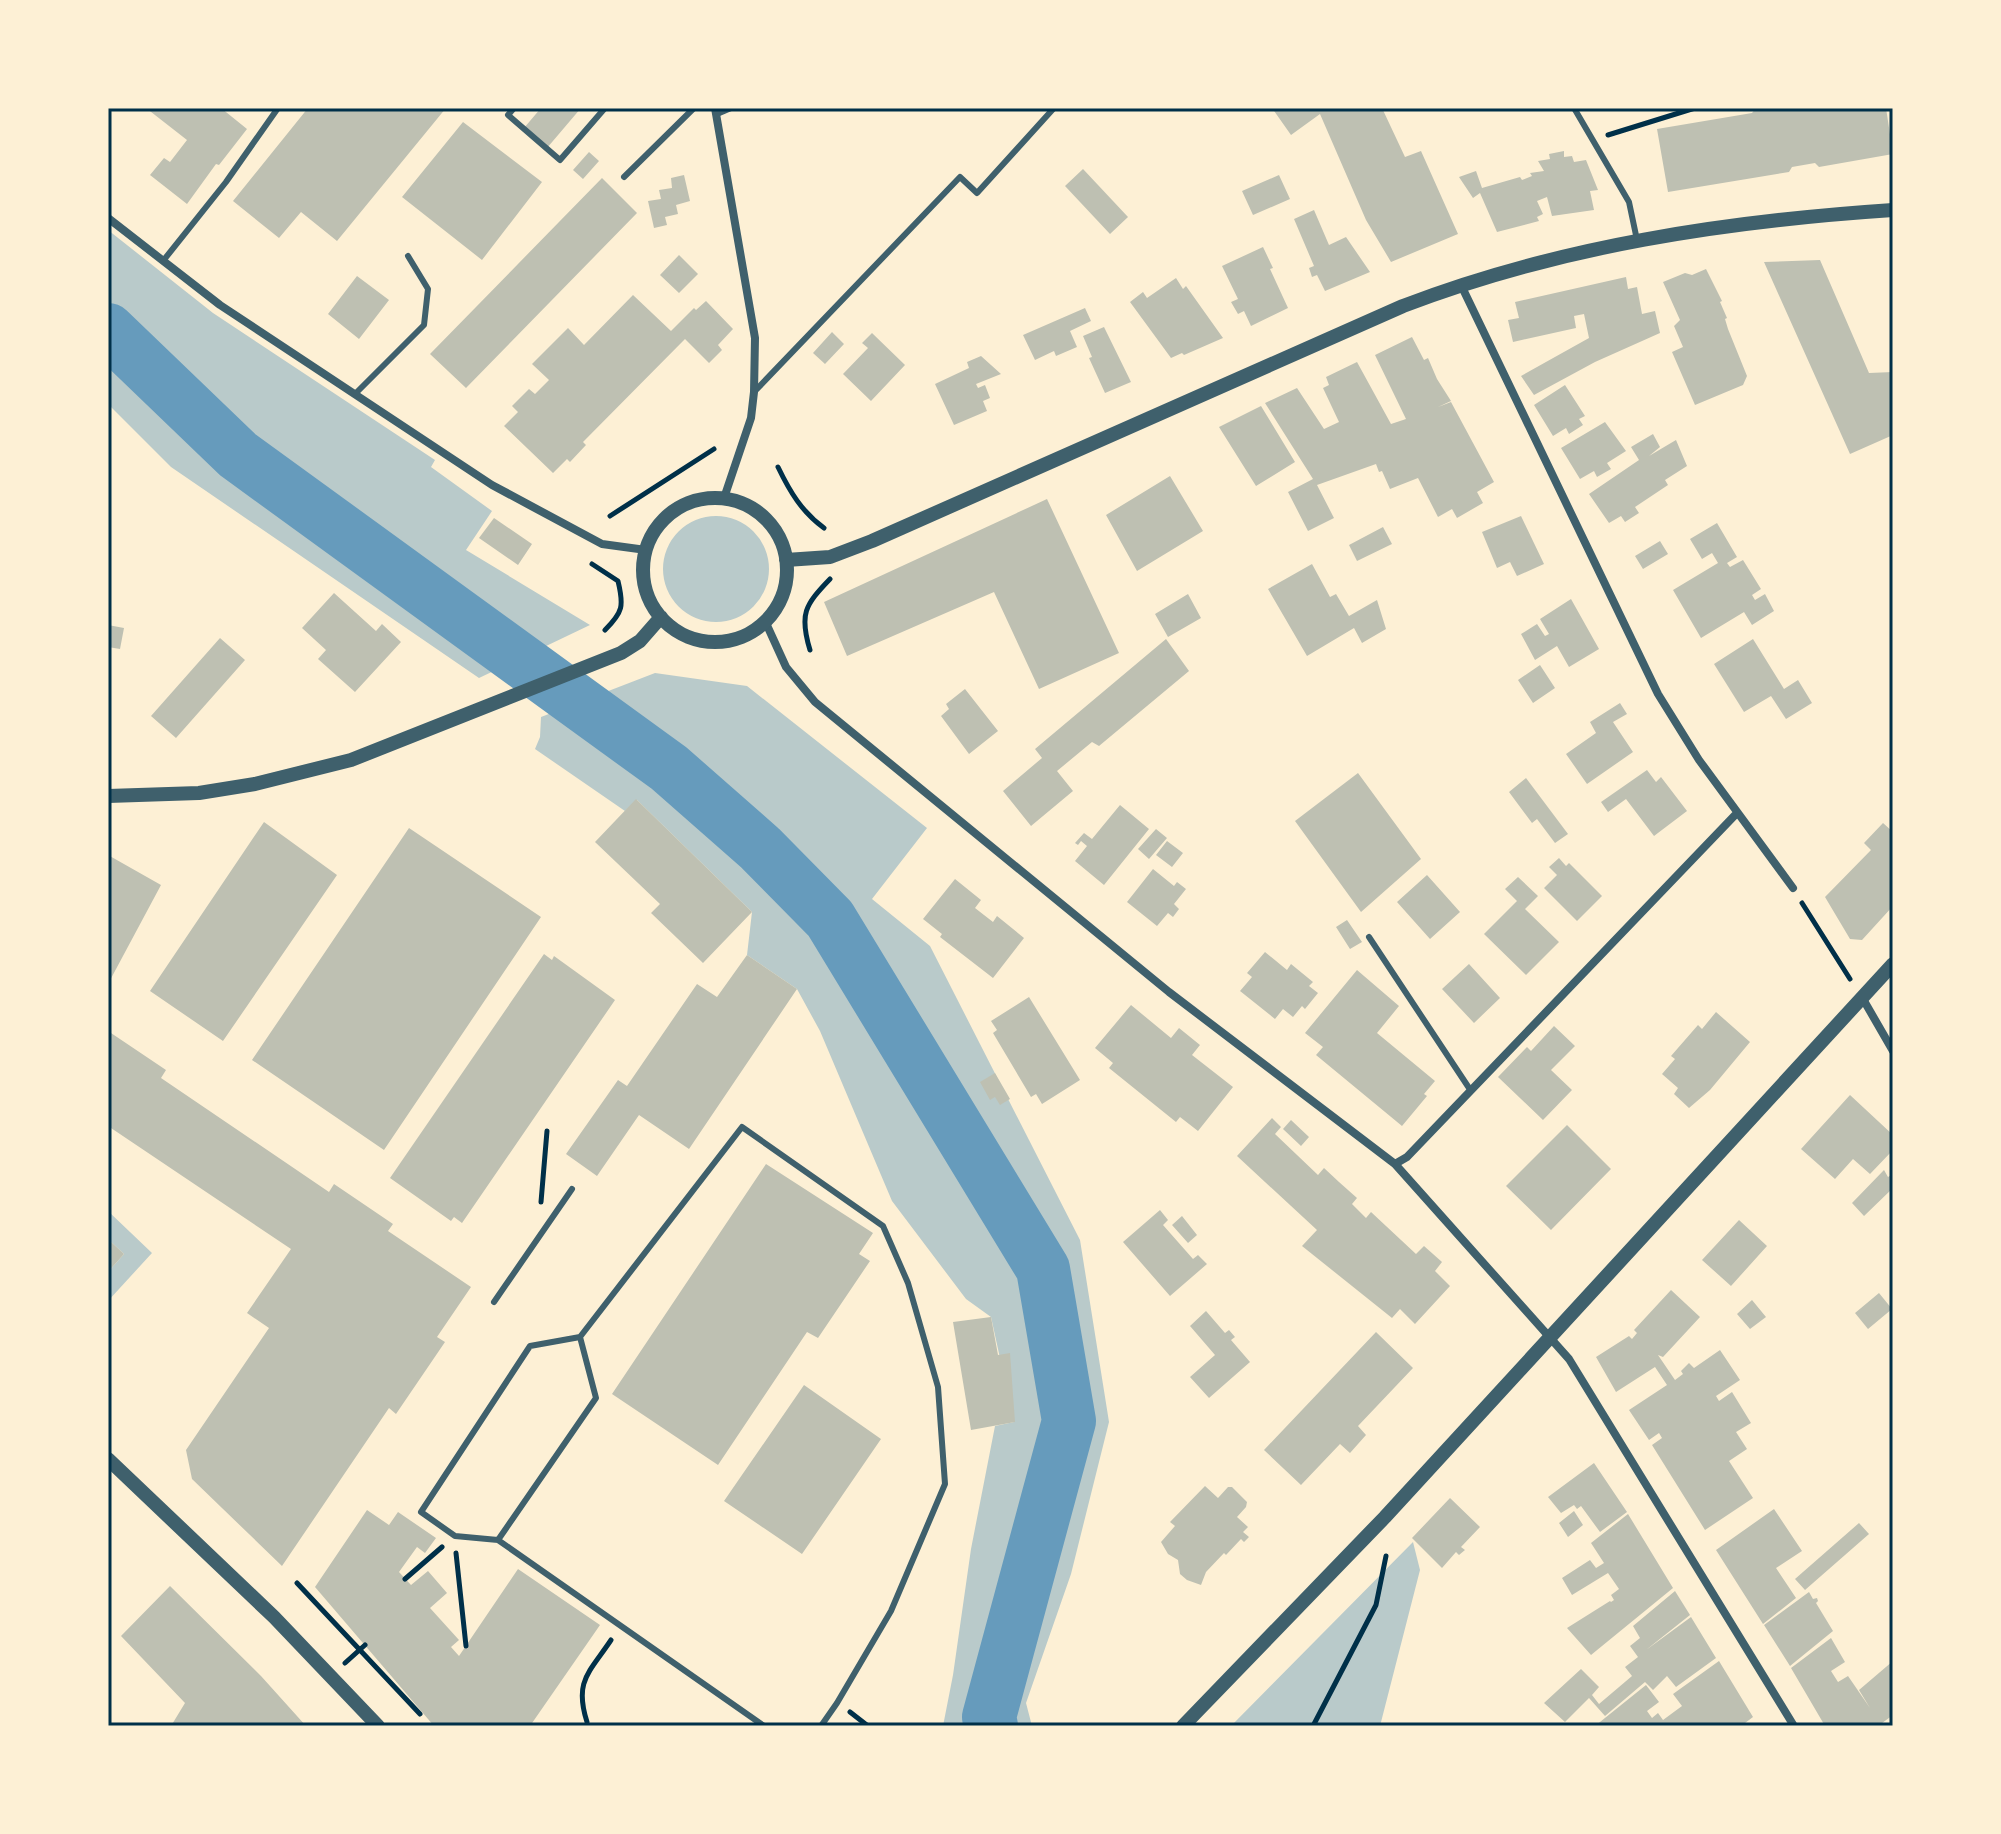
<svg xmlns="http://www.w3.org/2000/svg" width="2001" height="1834" font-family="'Source Sans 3',sans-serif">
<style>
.green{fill:#b9caca}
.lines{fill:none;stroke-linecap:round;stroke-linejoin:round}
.river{stroke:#669bbc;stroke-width:54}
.building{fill:#bec0b2}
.path{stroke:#003049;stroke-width:5}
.service{stroke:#3f606c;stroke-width:6}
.minor{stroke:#3f606c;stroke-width:8}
.tertiary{stroke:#3f606c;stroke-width:14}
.neatline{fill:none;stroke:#003049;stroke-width:3}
</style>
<rect width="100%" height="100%" fill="#fdf0d5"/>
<!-- green -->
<path class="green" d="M108,230L213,313L435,460L431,467L492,511L466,550L590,625L479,678L171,467L108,404Z
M663 569a53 53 0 1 1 106 0a53 53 0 1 1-106 0Z
M655,673L747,686L927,828L872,899L930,946L1080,1240L1109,1422L1071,1574L1026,1703L1032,1726H943L953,1675L971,1549L995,1426L1014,1422L991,1317L966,1299L892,1201L820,1031L797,989L747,955L752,912L637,800L625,811L535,749L540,737L541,717Z
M108,1211L152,1253L108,1301V1272L124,1254L108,1239Z
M1413,1542L1420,1570L1380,1726H1231Z"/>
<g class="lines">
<!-- river -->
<path class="river" d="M108,330L238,455L669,768L760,848L830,919L1043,1269L1069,1421L989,1717L991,1726"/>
</g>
<!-- building -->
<path class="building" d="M146,108H221L247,129L219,165L216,164L187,204L150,175L164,158L170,162L187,140Z
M308,108H446L337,241L301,212L279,238L233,201Z
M541,108H581L547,148L524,128Z
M1272,108H1382L1405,157L1421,151L1458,234L1391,262L1366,220L1320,114L1291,135Z
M1756,108H1886L1893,154L1819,167L1815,163L1792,167L1789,172L1668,192L1657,129L1752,113Z
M463,122L542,182L482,260L402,197Z
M1564,151V157L1572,156L1574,162L1586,160L1598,190L1590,191L1594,210L1552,216L1547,197L1537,201L1543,214L1537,217L1539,221L1497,232L1480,193L1473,198L1459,177L1476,171L1482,188L1520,177L1522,180L1532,176L1530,173L1544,171L1538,161L1550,159L1549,154Z
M589,152L599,161L583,179L573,170Z
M1083,169L1128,217L1110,234L1065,186Z
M684,175L690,201L676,205L678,214L665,217L667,225L654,228L648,201L661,199L659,190L672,188L671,178Z
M1279,175L1290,199L1253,215L1242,191Z
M602,178L637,213L466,388L430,354Z
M1314,210L1329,245L1346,237L1370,272L1325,291L1317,275L1312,277L1309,268L1314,266L1294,219Z
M1263,247L1273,268L1270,269L1288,308L1251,326L1244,311L1238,314L1231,302L1238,299L1222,266Z
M679,255L698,274L679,293L660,275Z
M1820,260L1869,373L1893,372V435L1850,454L1764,262Z
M1706,269L1722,301L1720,302L1727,318L1725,319L1728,329L1747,376L1743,385L1695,405L1672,352L1683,347L1674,326L1680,320L1663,282L1685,273L1692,275Z
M357,276L389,300L359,339L328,314Z
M1626,277L1628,289L1637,287L1642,314L1655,311L1660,333L1595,362L1534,395L1521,376L1589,338L1584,314L1574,316L1576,328L1513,342L1508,320L1519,318L1515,302Z
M1176,278L1183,289L1186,286L1223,338L1184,355L1182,353L1171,358L1130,302L1143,292L1147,298Z
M633,295L671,331L694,308L696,310L706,301L733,329L718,345L722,350L709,363L685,339L583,442L586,445L570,462L567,459L553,473L504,426L518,412L512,406L529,389L535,394L549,380L532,364L568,328L584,345Z
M1085,308L1091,321L1070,331L1077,347L1056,356L1054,351L1035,360L1023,335Z
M1104,327L1131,382L1105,393L1089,358L1092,357L1083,336Z
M832,332L844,344L825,364L813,353Z
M872,333L905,365L871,401L843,374L868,348L862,343Z
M1412,337L1424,360L1428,358L1437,379L1451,401L1438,407L1451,402L1494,482L1477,492L1483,503L1457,518L1452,509L1438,517L1418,478L1390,489L1382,471L1379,472L1376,464L1317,485L1334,518L1308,531L1288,492L1313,479L1265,403L1297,388L1324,429L1339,422L1323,388L1329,385L1326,377L1357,362L1391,424L1406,419L1375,355Z
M981,356L1001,374L976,384L978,388L985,385L990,398L983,401L987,411L954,425L935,384L969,368L967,362Z
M1565,385L1585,416L1579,419L1583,425L1569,434L1566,428L1553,436L1534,405Z
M1261,406L1295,462L1256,486L1219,427Z
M1605,422L1626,451L1607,463L1611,469L1597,477L1594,471L1580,479L1561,448Z
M1653,434L1660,447L1649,456L1676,440L1687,466L1665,480L1668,485L1635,507L1639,513L1625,522L1621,516L1609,523L1589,494L1639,460L1631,447Z
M1170,476L1203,531L1137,571L1106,515Z
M1047,499L1119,653L1039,689L994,592L847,656L824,602Z
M1521,516L1544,564L1517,576L1510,562L1497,568L1482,532Z
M494,518L532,544L518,565L479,538Z
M1717,523L1737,557L1727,563L1730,567L1743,560L1761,589L1752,595L1755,600L1765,594L1774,611L1752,625L1744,612L1701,638L1673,590L1718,563L1712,553L1702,559L1690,539Z
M1383,527L1392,544L1357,561L1349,545Z
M1660,541L1668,554L1643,569L1635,556Z
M1312,564L1330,597L1336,594L1349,616L1377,600L1386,629L1362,643L1354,628L1307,656L1268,589Z
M334,593L376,631L382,624L401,642L355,692L318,659L326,650L302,628Z
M1188,594L1201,618L1168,637L1155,614Z
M1571,599L1599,649L1569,667L1557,646L1535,660L1521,634L1537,624L1545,636L1549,634L1540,619Z
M108,625L124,628L120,649L108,647Z
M220,638L245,660L176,738L151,716Z
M1166,639L1189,671L1099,746L1092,742L1057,771L1073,791L1031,826L1003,791L1042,758L1035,749Z
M1753,639L1784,689L1798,680L1812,703L1786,719L1771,696L1744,712L1714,664Z
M1540,665L1555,688L1533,703L1518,680Z
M965,689L998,731L969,754L941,716L949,709L946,704Z
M1620,703L1627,714L1613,722L1633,752L1587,784L1566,754L1596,733L1590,722Z
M1647,770L1656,782L1661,777L1687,811L1654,836L1626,799L1608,812L1601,802Z
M1358,773L1421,859L1361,912L1295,821Z
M1526,778L1568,834L1555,843L1537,819L1532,823L1509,792Z
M636,799L752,912L703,963L651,913L660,904L595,842Z
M1120,805L1149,829L1104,885L1075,861L1087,846L1081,841L1078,845L1075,843L1084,833L1092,839Z
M264,822L337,875L223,1041L150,991Z
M1883,823L1893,832V906L1862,940L1850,939L1825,897L1871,850L1864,843Z
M409,828L541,917L384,1150L252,1060Z
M1156,829L1167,838L1149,859L1138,849Z
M1167,841L1183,853L1172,867L1156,855Z
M108,855L161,885L108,984Z
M1559,858L1566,866L1569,863L1602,896L1577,921L1544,888L1557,875L1549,867Z
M1153,869L1174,886L1177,882L1186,889L1174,904L1179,909L1173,917L1168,913L1157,926L1127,902Z
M1427,875L1460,912L1430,939L1397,902Z
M1518,877L1538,896L1525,909L1559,942L1526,975L1484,934L1517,901L1505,889Z
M955,879L981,900L975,908L993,922L997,916L1024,938L993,978L940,937L942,934L923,919Z
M1347,920L1362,942L1350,949L1336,927Z
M1265,952L1287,970L1291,964L1313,982L1309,986L1318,993L1305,1009L1302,1006L1293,1017L1283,1009L1275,1019L1240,991L1252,977L1247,973Z
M544,954L552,960L554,956L615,1000L462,1223L454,1217L451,1221L390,1178Z
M747,955L797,989L689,1149L639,1115L597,1176L566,1154L618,1080L627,1086L697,984L717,997Z
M1469,964L1500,998L1474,1023L1442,989Z
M1357,970L1399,1006L1377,1033L1435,1081L1424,1094L1427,1096L1402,1126L1316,1055L1323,1047L1305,1033Z
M1029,997L1080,1080L1042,1104L1036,1094L1031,1097L993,1033L997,1030L991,1021Z
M1131,1005L1171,1038L1179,1028L1200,1045L1192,1055L1233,1087L1198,1131L1180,1117L1176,1122L1109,1068L1113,1063L1095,1048Z
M1716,1012L1750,1042L1710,1090L1689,1108L1674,1094L1678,1088L1662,1074L1675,1059L1671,1056L1698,1025L1702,1029Z
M1554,1026L1575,1046L1551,1070L1572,1090L1543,1120L1498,1077L1527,1047L1531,1051Z
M108,1031L166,1070L161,1078L329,1192L334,1184L393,1224L388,1231L471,1287L437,1337L445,1342L396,1414L389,1408L282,1566L192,1479L186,1450L269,1328L247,1313L291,1249L108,1126Z
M995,1073L1010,1099L1000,1105L995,1097L990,1100L980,1082Z
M1850,1095L1893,1135V1150L1870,1174L1853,1159L1835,1179L1801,1149Z
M1272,1118L1281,1127L1275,1134L1318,1175L1324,1168L1339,1182L1357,1198L1352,1204L1366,1218L1371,1212L1416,1254L1424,1246L1442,1262L1435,1271L1450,1286L1415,1324L1400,1309L1392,1318L1302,1246L1317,1230L1237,1156Z
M1291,1120L1309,1137L1301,1146L1283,1129Z
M1567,1125L1611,1169L1551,1230L1506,1186Z
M766,1164L873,1233L859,1254L870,1261L818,1338L807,1332L718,1465L612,1394Z
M1884,1170L1888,1177L1893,1174V1188L1864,1216L1852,1203Z
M1160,1210L1168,1220L1163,1225L1193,1259L1198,1255L1207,1264L1170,1296L1123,1242Z
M1182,1216L1197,1235L1188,1243L1172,1225Z
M1739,1220L1767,1246L1731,1286L1702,1260Z
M108,1239L124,1254L108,1272Z
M1671,1290L1700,1317L1663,1357L1658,1355L1675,1380L1683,1374L1681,1371L1689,1363L1694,1368L1720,1350L1740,1380L1716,1396L1719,1401L1732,1392L1751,1423L1736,1432L1747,1449L1729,1461L1753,1498L1705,1530L1652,1445L1662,1438L1659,1433L1649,1440L1629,1410L1667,1385L1655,1367L1616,1392L1596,1357L1629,1336L1632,1339L1637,1333L1634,1330Z
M1879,1293L1892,1309L1868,1329L1855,1313Z
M1752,1300L1766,1317L1750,1329L1737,1314Z
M1206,1311L1225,1333L1229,1330L1235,1337L1231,1340L1250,1362L1209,1398L1190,1377L1215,1355L1190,1326Z
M991,1317L998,1355L1010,1353L1015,1422L971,1430L953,1322Z
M1376,1332L1413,1368L1358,1426L1366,1435L1350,1453L1340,1444L1301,1485L1264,1450Z
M804,1385L881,1439L802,1554L724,1501Z
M1594,1463L1627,1512L1600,1532L1581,1506L1577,1509L1574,1505L1561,1513L1548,1497Z
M1205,1486L1218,1498L1228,1487H1232L1247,1502L1246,1507L1237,1517L1248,1527L1243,1532L1249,1537L1244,1542L1241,1539L1226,1555L1224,1553L1206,1572L1201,1585L1187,1580L1180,1574L1178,1560L1168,1554L1161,1542L1175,1526L1170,1522Z
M1450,1498L1480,1527L1461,1547L1465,1550L1459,1555L1456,1552L1442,1568L1412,1538Z
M1774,1509L1802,1551L1776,1568L1796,1598L1763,1624L1716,1550Z
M367,1510L389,1525L398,1512L436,1538L425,1553L417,1547L399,1572L411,1585L428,1571L447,1593L430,1608L459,1640L451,1647L459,1656L518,1569L600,1625L530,1726H434L315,1587Z
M1574,1511L1583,1525L1568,1537L1559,1523Z
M1628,1514L1673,1588L1591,1655L1567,1628L1610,1601L1611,1602L1614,1600L1611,1595L1619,1589L1608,1573L1572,1595L1562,1578L1590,1560L1596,1568L1604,1563L1591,1543Z
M1859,1523L1869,1534L1805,1590L1795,1579Z
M170,1586L261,1676L306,1726H171L185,1703L121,1636Z
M1675,1591L1690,1615L1646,1650L1691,1617L1716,1658L1676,1687L1667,1676L1653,1690L1645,1682L1605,1716L1589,1698L1565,1722L1544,1703L1581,1669L1599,1687L1592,1695L1599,1704L1632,1676L1625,1667L1638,1657L1630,1646L1640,1638L1633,1626Z
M1809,1592L1813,1599L1817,1598L1818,1601L1816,1603L1833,1631L1790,1666L1764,1625Z
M1831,1638L1845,1662L1831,1671L1838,1682L1848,1676L1870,1708L1859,1690L1893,1661V1715L1878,1726H1825L1791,1668Z
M1719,1661L1753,1717L1741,1726H1595L1646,1685L1659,1702L1647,1711L1652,1718L1658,1713L1663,1720L1682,1706L1673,1694Z"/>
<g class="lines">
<!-- path -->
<path class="path" d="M1608,135L1695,108
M778,467C790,492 802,512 824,528
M610,516L714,449
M592,564L618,581C624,606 623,612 605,630
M810,650C799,614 805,605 830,579
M1802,903L1850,979
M541,1202L547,1131
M456,1553L466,1646
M405,1579L442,1547
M297,1583L420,1714
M345,1663L365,1645
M850,1712L868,1726
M587,1722C574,1681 589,1673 611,1640
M1313,1726L1376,1605L1386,1556"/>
<!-- service -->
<path class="service" d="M514,108L508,115L560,160L605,108
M1574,108L1629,202L1637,240
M717,114L731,108
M624,177L694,108
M163,261L226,182L278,108
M754,392L960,177L977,193L1054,108
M355,394L424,325L428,289L408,256
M1369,937L1471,1091
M494,1302L572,1189
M580,1337L596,1398L498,1540L455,1536L421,1512L530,1346L580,1337L742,1127L883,1226L908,1283L938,1387L945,1484L891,1611L837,1703L821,1726
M498,1540L764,1726"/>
<!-- minor -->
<path class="minor" d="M715,108L755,338L754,392L751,418L724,498
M108,218L220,305L492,485L602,544L646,550
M1461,285L1658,694L1699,760L1793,888
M765,621L786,667L815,702L1169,992L1395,1164L1569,1359L1794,1726
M1863,999L1893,1051
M1395,1164L1407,1157L1737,813"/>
<!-- tertiary -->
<path class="tertiary" d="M643 570a72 72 0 1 1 144 0a72 72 0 1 1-144 0Z
M786,560L830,557L872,541L1403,306C1559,246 1727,221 1893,210
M108,796L199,793L255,784L351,760L621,653L640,641L661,617
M108,1459L274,1617L378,1726
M1183,1726L1385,1517L1893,964"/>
</g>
<!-- border -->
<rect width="2001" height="1834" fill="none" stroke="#fdf0d5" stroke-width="220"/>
<rect x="110" y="110" width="1781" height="1614" class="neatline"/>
</svg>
